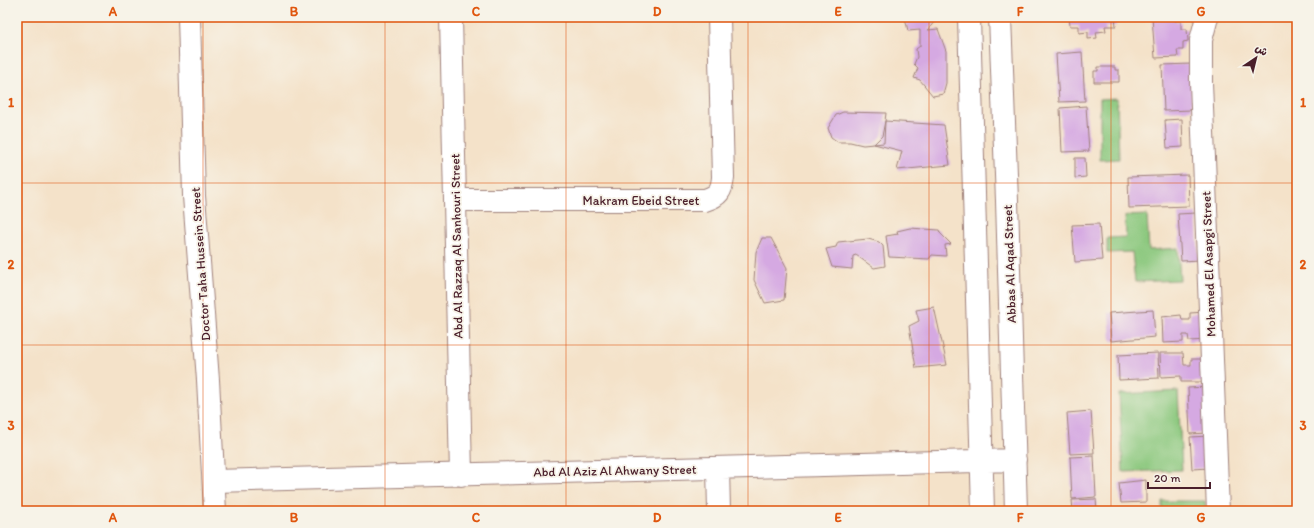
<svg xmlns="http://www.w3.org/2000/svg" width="1314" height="528" font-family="Itim,'Playpen Sans Arabic',sans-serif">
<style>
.green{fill:#8bc87e;stroke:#6a7454}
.building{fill:#d5a9e2}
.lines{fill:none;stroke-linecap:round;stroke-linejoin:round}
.minor-casing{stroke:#9f807a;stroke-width:24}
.minor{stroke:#fff;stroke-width:22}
.grid{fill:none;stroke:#e0560e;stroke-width:1;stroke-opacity:0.55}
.labels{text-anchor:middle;stroke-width:3.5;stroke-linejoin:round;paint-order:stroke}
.street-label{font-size:13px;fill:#4a1f2b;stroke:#f7f3e8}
.neatline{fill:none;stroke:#e0560e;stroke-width:1.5}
.grid-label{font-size:13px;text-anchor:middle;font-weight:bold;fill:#e0560e}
</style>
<rect width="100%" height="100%" fill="#f7f3e8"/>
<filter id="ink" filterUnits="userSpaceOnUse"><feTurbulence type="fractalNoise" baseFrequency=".025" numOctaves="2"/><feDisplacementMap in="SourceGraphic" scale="8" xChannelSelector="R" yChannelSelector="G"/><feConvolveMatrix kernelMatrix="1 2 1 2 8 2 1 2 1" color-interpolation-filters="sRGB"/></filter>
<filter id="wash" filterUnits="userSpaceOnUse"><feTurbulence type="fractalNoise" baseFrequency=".012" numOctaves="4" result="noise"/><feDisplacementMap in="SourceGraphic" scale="16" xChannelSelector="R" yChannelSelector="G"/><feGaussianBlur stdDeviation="0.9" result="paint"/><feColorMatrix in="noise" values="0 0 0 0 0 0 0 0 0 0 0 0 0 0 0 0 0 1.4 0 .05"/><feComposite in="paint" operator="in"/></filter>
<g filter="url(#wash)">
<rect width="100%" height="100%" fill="#f4e2c9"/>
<!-- green -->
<path class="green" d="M1117,98L1119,159L1100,160V99Z
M1147,215L1149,250L1178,248L1180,280L1135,282L1132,252L1107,253V238L1126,237L1125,216Z
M1178,391L1182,470L1123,472L1119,394Z
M1162,501H1205L1206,511H1162Z"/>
<g id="blocks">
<!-- building -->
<path class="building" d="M905,17H934V22L928,30L938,29L946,51V83L943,94L933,96L920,80L914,78L918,68L914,64L917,57L916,49L920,46V30L908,31Z
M1069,17H1115L1116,26H1105L1106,31L1096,32L1097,38L1088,39V32L1079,33V26H1070Z
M1152,17H1175V21H1181V29H1187L1188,41L1183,42V50H1177L1178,57L1155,58Z
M1082,52L1085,101L1059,102L1056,54Z
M1191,64L1192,110L1164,111L1162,65Z
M1098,67H1115V70H1119V82H1094V71H1098Z
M1086,106L1089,151L1062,152L1060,108Z
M843,112L886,113L885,121L882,136L874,144L884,143L885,121L944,125L950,165L897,170L902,151L874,144L863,145L850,142H838L831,137L828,128L836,115Z
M1182,119L1183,147L1167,148L1165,120Z
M1075,158H1085L1086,177L1075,178Z
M1188,175L1189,206L1129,208L1128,177Z
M1196,213L1199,260L1181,261L1178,214Z
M1099,224L1102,260L1075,262L1072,225Z
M910,228L939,230L940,233L951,244L945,245L946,256L932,255L929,259L889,257L886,236L898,234L897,231Z
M762,238H771L787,268L784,300L765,303L754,280L756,252Z
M868,239L879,242L883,246L885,266L874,268L856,255L853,256L852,269L832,267L826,249L836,247L838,242Z
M934,307L947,365L916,368L909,326L919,321L916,310Z
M1153,310L1155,337L1111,341L1109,313Z
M1205,312L1207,340L1189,341L1188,335H1183V342L1163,343L1162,317L1181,315L1182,320H1190V313Z
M1158,353L1159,378L1119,380L1118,355Z
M1160,353H1183L1184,365H1191V359H1206L1207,382H1181V376L1161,377Z
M1207,387L1208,433L1190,434L1188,388Z
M1091,411L1094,453L1070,454L1067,413Z
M1209,436L1210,468L1192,469L1190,437Z
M1094,456L1096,497L1072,499L1070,457Z
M1146,480V502L1121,503L1119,483Z
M1096,499L1097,511H1073L1072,500Z"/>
</g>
</g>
<g filter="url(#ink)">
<use href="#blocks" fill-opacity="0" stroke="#9f807a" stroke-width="1"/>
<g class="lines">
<!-- minor casing -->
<g class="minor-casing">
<path id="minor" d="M189,17L194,196L208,380L215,511
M451,17L461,475
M969,17L983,511
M1000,17L1007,201L1016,511
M1207,17L1201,40V82L1218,511
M456,200H705C718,196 722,191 723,177L719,17
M718,468L719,511
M214,481L1015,460"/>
</g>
<!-- minor -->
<use href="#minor" class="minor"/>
</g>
</g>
<!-- grid -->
<path class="grid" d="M203,17V511M385,17V511M566,17V511M748,17V511M929,17V511M1111,17V511M17,183H1297M17,345H1297"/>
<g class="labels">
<!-- street labels -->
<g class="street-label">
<text x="641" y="205">Makram Ebeid Street</text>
<text transform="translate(456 246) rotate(-91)" y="5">Abd Al Razzaq Al Sanhouri Street</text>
<text transform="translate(200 264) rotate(-94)" y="5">Doctor Taha Hussein Street</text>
<text transform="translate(1009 264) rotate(-92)" y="5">Abbas Al Aqad Street</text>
<text transform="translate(1208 264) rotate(-92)" y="5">Mohamed El Asapgi Street</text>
<text transform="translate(615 470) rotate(-1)" y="5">Abd Al Aziz Al Ahwany Street</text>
</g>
</g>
<!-- margin -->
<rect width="1314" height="528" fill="none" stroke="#f7f3e8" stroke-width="44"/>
<!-- north arrow -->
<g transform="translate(1256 58) rotate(35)" stroke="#f7f3e8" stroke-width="3" paint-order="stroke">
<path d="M0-3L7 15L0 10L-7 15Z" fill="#4a1f2b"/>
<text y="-6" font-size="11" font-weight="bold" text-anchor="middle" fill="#4a1f2b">ش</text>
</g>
<!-- scale -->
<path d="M1148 482v6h62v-6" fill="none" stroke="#4a1f2b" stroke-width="2"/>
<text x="1154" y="482" font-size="12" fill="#4a1f2b" stroke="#f7f3e8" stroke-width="3" paint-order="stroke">20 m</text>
<rect x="22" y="22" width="1270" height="484" class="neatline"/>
<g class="grid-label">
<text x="113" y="16">A</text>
<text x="294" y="16">B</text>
<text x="476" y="16">C</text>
<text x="657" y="16">D</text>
<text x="838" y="16">E</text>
<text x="1020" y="16">F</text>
<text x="1201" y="16">G</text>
<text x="11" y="107">1</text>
<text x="1303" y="107">1</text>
<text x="11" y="269">2</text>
<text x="1303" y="269">2</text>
<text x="11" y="430">3</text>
<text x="1303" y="430">3</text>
<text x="113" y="522">A</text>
<text x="294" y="522">B</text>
<text x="476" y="522">C</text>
<text x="657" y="522">D</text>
<text x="838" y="522">E</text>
<text x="1020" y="522">F</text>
<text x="1201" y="522">G</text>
</g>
</svg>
